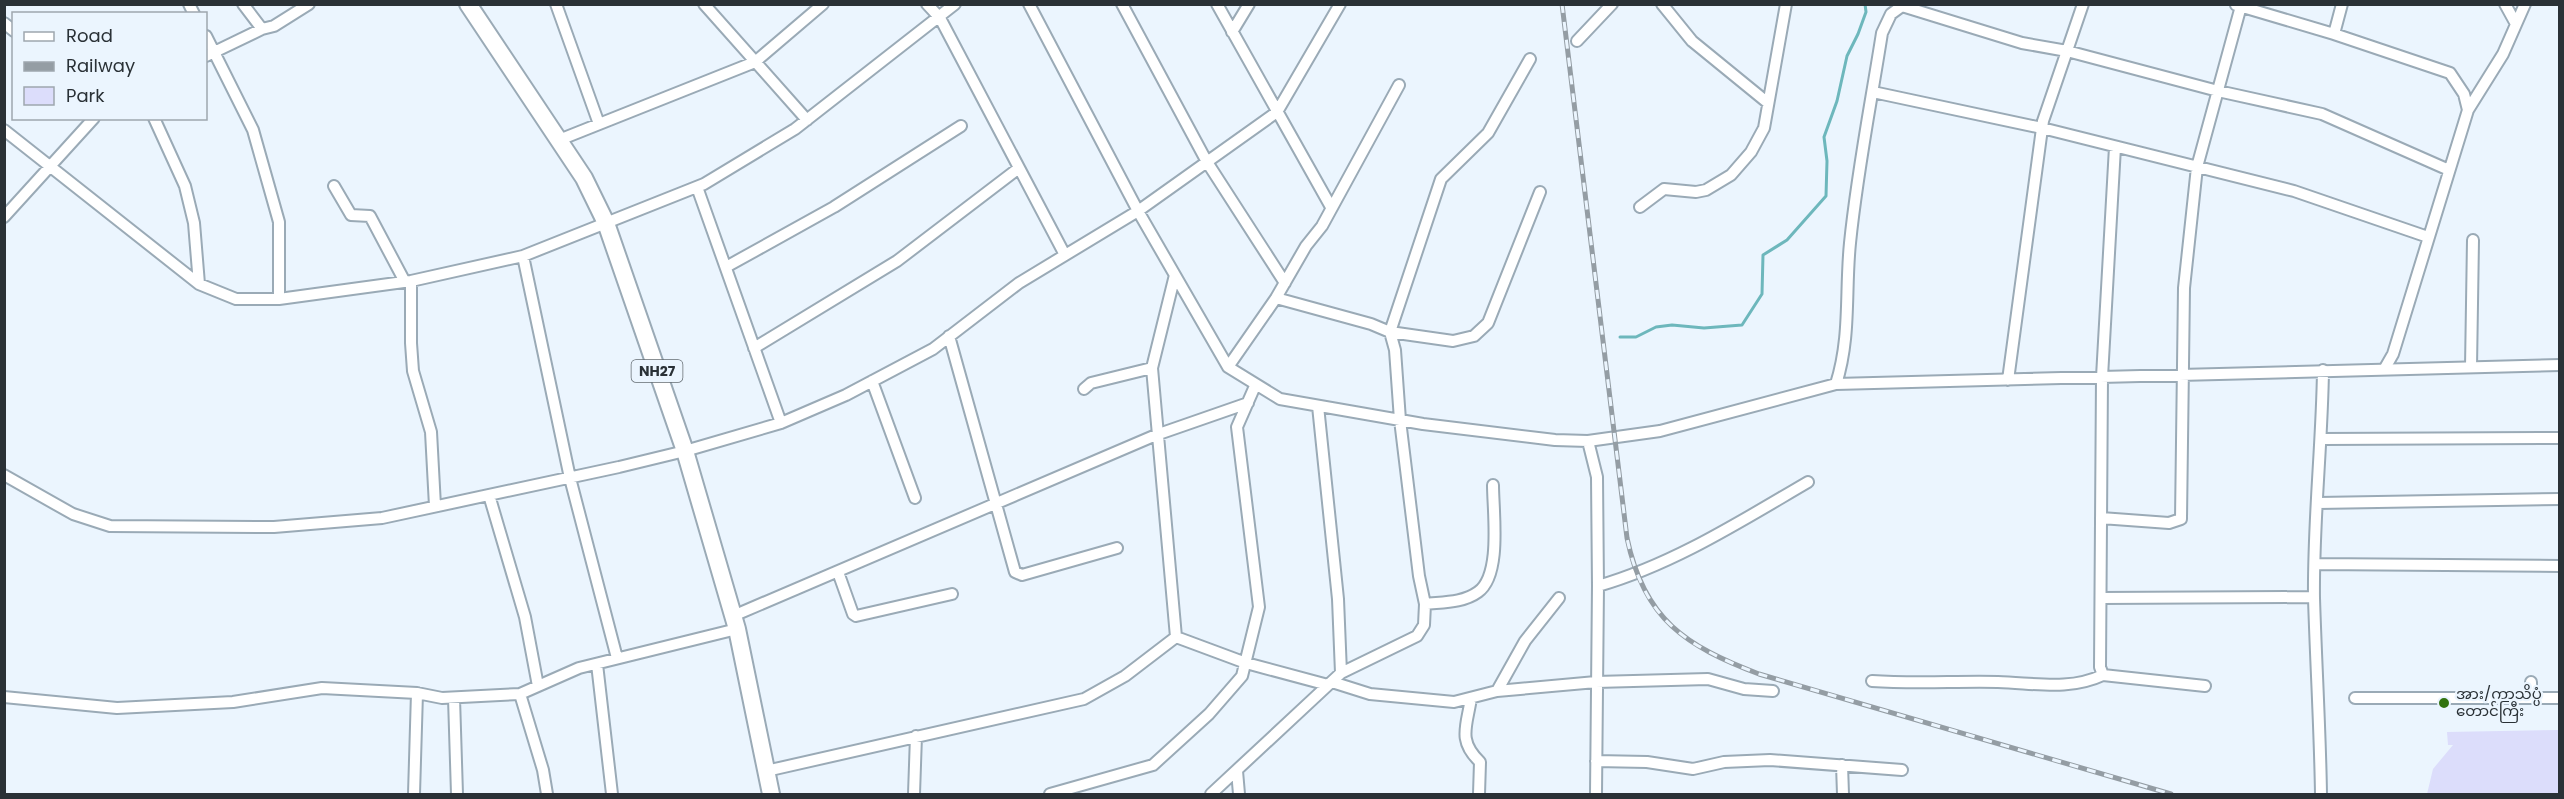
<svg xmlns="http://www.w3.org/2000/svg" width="2564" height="799" font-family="Poppins,'Noto Sans Myanmar',sans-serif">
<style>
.green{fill:#dcddfb}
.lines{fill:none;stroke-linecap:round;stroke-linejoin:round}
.stream{stroke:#6db7bc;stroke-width:3}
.minor-casing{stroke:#9aaab6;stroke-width:14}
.trunk-casing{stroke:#9aaab6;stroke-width:20}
.minor{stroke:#fff;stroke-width:10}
.trunk{stroke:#fff;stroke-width:16}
.rail-casing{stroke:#949da4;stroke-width:5}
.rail{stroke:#ebf5fe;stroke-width:3;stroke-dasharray:9;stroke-linecap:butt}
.poi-dot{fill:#32730f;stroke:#ebf5fe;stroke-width:2}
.labels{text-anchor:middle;stroke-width:4.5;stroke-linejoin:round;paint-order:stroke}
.shield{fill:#ebf5fe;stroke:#646c72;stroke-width:1.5}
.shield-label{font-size:14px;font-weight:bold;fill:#2a3136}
.poi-label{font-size:15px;fill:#2a3136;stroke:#ebf5fe;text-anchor:start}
</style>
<rect width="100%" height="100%" fill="#ebf5fe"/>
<!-- green -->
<path class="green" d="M2559,730V794H2427L2433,769L2453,745H2448L2447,732Z"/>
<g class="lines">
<!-- stream -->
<path class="stream" d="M1620,337H1636L1656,327L1672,325L1704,328L1742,325L1762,294L1763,255L1787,240L1826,196L1827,161L1824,137L1837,101L1847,56L1858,34L1866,12L1865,4"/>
<!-- minor casing -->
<g class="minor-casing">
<path id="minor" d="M189,4L194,14
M243,4L262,29
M556,4L599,124
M704,4L807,120
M927,4L940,18L1065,255
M1029,4L1138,211L1228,367L1280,399L1423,424L1555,440L1588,441L1597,477L1598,586C1674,564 1741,521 1808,482
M1122,4L1207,162L1285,283
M1217,4L1331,207
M1662,4L1692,41L1768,103
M2505,4L2516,24
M2236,5L2334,34L2450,73L2464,94L2468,110L2393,354L2385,368
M4,23L14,31
M1232,32L1249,4
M2334,34L2342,4
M206,36L253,130L279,222V299
M1577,41L1612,4
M206,56L262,29L274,26L309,4
M1530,59L1488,133L1441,179L1390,332L1453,341L1474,336L1488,323L1540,192
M1873,92L2042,128L2294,191L2428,237
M2468,110L2503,54L2525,4
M154,118L185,186L194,223L199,284
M4,130L199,284L236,299H279L411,281L523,256L704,184L795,129L955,4
M559,140L755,62L823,4
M2115,147L2102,377L2100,667L2103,675L2205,686
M334,186L351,215L370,216L405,282
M697,187L781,423
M1640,207L1664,189L1696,192L1706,190L1731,175L1751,152L1764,128L1786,4
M4,217L94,118
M523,256L570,478L617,658
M726,267L834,207L961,126
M411,281V343L413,371L431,432L435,506
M949,336L1015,572L1022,575L1117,548
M754,348L897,261L1019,168
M1228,367L1276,298L1306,246L1322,226L1399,85
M2471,367L2473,240
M2008,380L2043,121L2083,4
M872,381L915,498
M1836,384C1851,337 1845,292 1850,243C1857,173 1871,103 1882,33L1891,14L1902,6L2022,43L2067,51L2218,91L2322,114L2449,170
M1084,389L1091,383L1152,368
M1318,406L1338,599L1341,673
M2322,439L2560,438
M1588,441L1660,431L1836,384L2560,365
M4,475L73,514L110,526L274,527L382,518L619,467L685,451L781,423L846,395L933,349L1019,283L1138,211L1277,112L1340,4
M489,495L525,617L538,686
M2318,503L2560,499
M2101,518L2169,523L2181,519L2184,288L2197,167L2241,6
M2316,564L2560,566
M838,572L853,614L856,616L952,594
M2101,598L2314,597
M1425,604C1442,602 1463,603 1478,592C1502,575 1493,512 1493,485
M733,616L1156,435L1248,403
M1176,637L1246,663L1328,685
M597,664L612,794
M1872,681C1915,684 1956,681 1998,682C2035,683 2069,691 2103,675
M1332,682L1370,694L1454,702L1497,691L1596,682L1708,679L1744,689L1773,691
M1497,691L1525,641L1559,598
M520,694L543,770L547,794
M4,697L117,708L233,702L322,688L417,693L442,698L520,694L579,668L737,629
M454,698L457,794
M1471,698C1467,726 1457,740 1480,762L1479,794
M2355,698H2560
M2531,698V682
M1596,761L1647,762L1693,769L1724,762L1770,760L1902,770
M1842,765L1843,794
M766,771L1084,699L1125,676L1176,637L1152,368L1175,275
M1237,771L1239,794
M414,794L417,693
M914,794L916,736
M1050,794L1153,765L1209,714L1242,676L1259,607L1237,427L1255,386
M1211,794L1341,673L1417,636L1424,625L1425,604L1419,576L1400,420L1395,350L1390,332L1371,324L1276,298
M1596,794L1598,586
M2321,794C2320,729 2316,664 2314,598C2313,522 2322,446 2323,370"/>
</g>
<!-- trunk casing -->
<g class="trunk-casing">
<path id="trunk" d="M468,4L584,178L606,223L685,451L716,557L737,629L771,794"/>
</g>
<!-- minor -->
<use href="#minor" class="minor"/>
<!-- trunk -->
<use href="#trunk" class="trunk"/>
<!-- rail casing -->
<g class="rail-casing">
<path id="rail" d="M1562,4L1627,538C1644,620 1686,646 1759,674L2171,794"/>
</g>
<!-- rail -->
<use href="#rail" class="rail"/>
</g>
<!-- markers -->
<circle class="poi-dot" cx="2444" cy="703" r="6"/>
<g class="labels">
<!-- shield labels -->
<rect class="shield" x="631.5" y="360" width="51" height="22" rx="4.5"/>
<g class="shield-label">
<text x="657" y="376">NH27</text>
</g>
<!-- poi labels -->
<g class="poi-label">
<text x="2456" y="699">အား/ကာသိပ္ပံ<tspan x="2456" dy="17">တောင်ကြီး</tspan></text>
</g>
</g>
<!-- border -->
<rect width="2564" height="799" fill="none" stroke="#2a3136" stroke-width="12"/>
<!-- legend -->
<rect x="12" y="12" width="195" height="108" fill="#ebf5fe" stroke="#9ea7ae" stroke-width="1.5"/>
<rect x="24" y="32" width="30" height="9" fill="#ffffff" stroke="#9ea7ae" stroke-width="1.5"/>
<text x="66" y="42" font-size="18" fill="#2a3136">Road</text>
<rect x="24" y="62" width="30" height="9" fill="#949da4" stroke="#9ea7ae" stroke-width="1.5"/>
<text x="66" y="72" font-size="18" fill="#2a3136">Railway</text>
<rect x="24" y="87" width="30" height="18" fill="#dcddfb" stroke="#9ea7ae" stroke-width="1.5"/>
<text x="66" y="102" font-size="18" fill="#2a3136">Park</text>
</svg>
